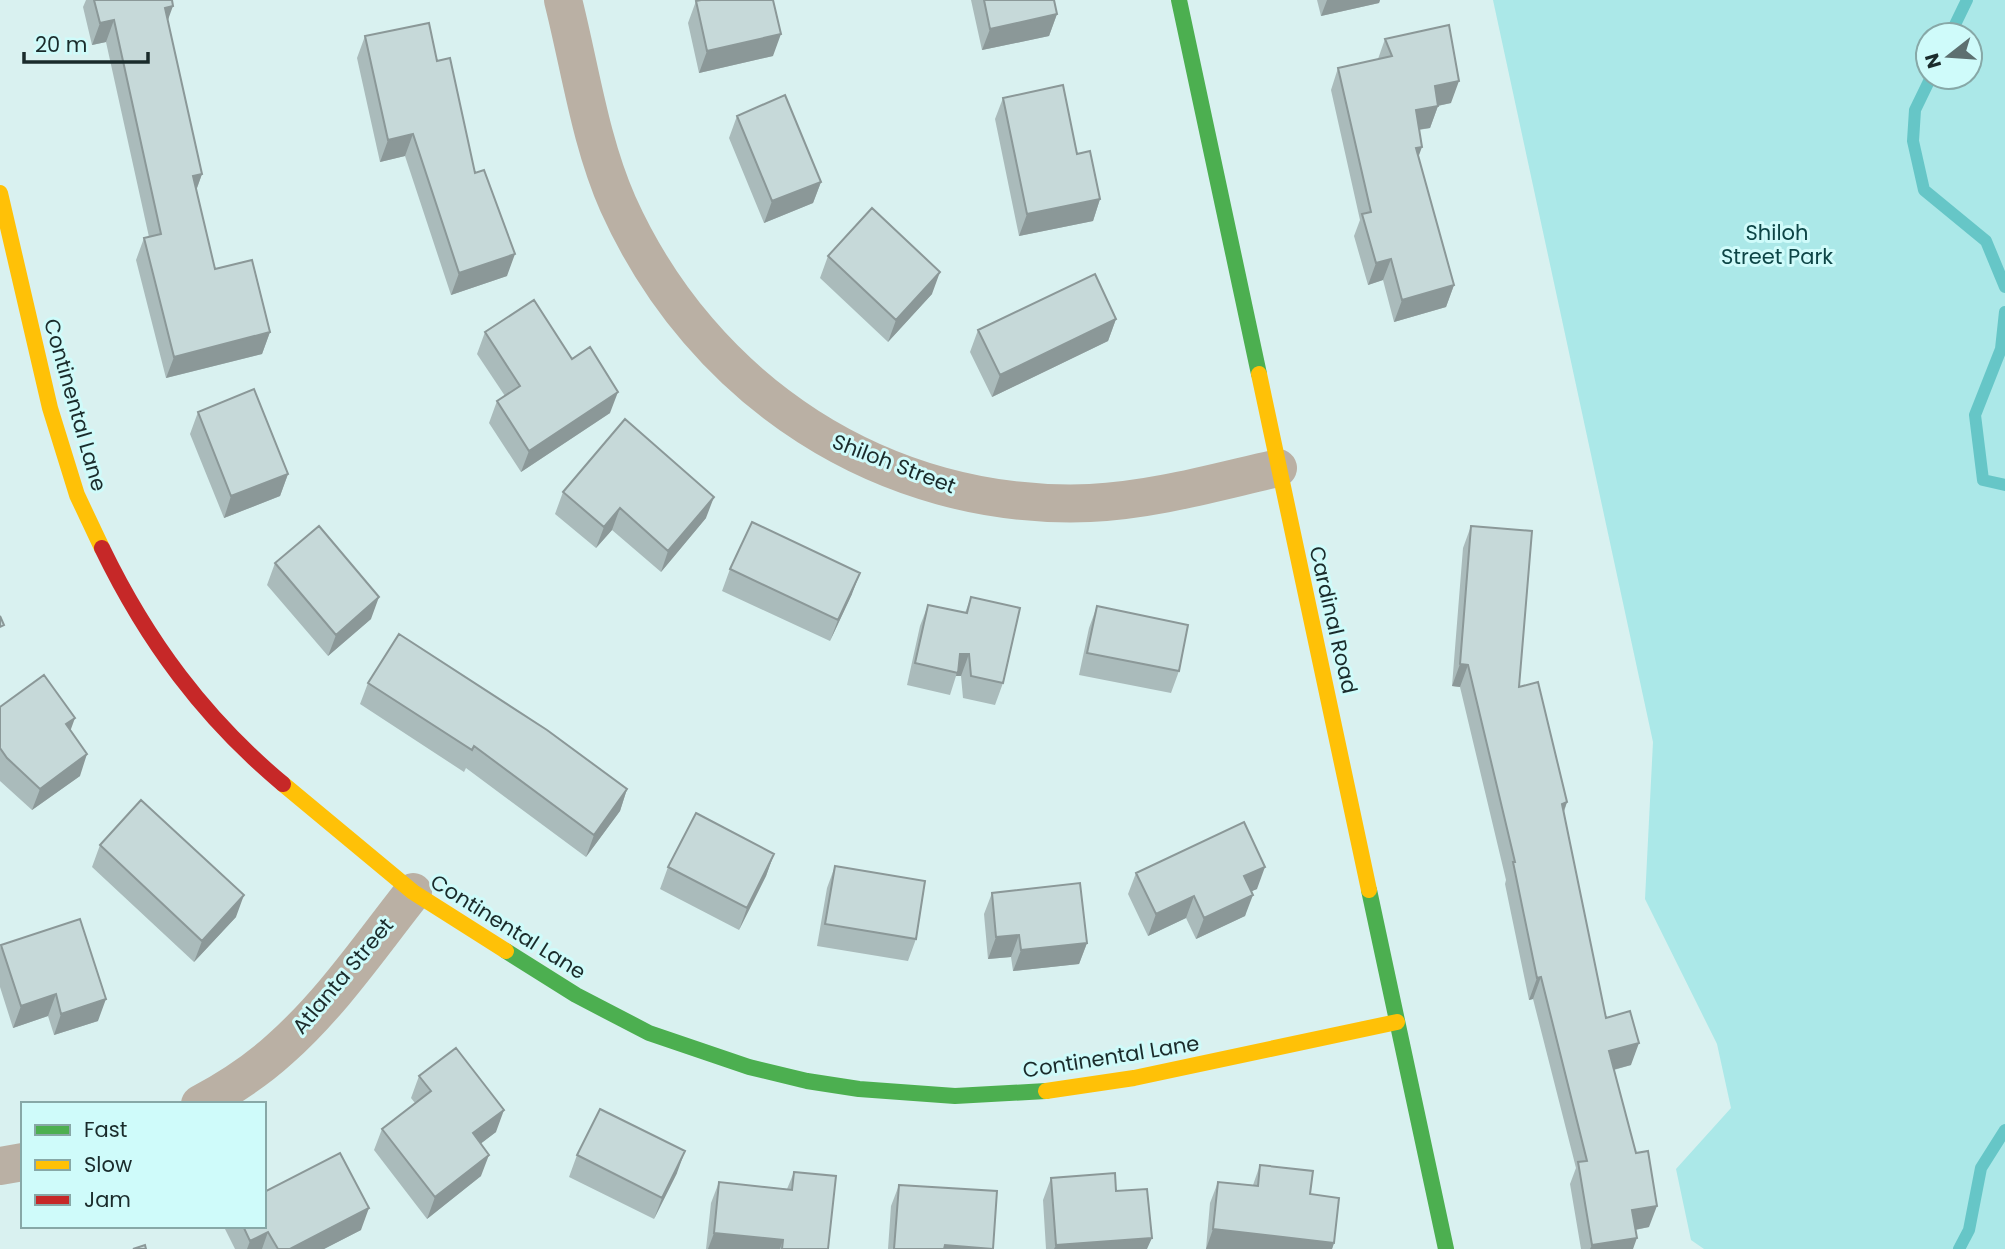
<svg xmlns="http://www.w3.org/2000/svg" width="2005" height="1249" font-family="Poppins,sans-serif">
<style>
.green{fill:#abe8e8;fill-rule:evenodd}
.lines{fill:none;stroke-linecap:round;stroke-linejoin:round}
.stream{stroke:#66c6c7;stroke-width:12}
.street{stroke:#bab0a4;stroke-width:38}
.fast{stroke:#4caf50;stroke-width:16}
.slow{stroke:#ffc107;stroke-width:16}
.jam{stroke:#c62828;stroke-width:16}
.wall{fill:#abb}
.shaded-wall{fill:#8b9898}
.building{fill:#c6d9d9;stroke:#8b9898;stroke-width:2}
.labels{text-anchor:middle;stroke-width:6;stroke-linejoin:round;paint-order:stroke}
.park-label{font-size:21px;fill:#0d4546;stroke:#cffbfa}
.street-label{font-size:21px;fill:#1a2b2b;stroke:#cffbfa}
</style>
<rect width="100%" height="100%" fill="#d9f1f0"/>
<!-- green -->
<path class="green" d="M1493,0H2005V1249H1704L1691,1240L1676,1169L1731,1108L1717,1044L1645,899L1653,742ZM1928,35H1970V77H1928Z"/>
<g class="lines">
<!-- stream -->
<path class="stream" d="M1950,35L1967,0
M1931,77L1915,110L1913,141L1924,190L1986,241L2005,287
M2005,312L2001,349L1975,415L1983,480L2005,485
M1959,1249L1969,1230L1981,1168L2005,1130"/>
<!-- street -->
<path class="street" d="M563,0C580,67 590,141 618,204C702,391 884,511 1090,503C1154,500 1216,482 1278,468
M200,1104C228,1089 257,1070 280,1049C331,1004 371,945 413,892
M0,1166L23,1162"/>
<!-- fast -->
<path class="fast" d="M1179,0L1259,374
M1369,890L1446,1249
M506,951L576,995L649,1033L749,1067L807,1081L859,1089L955,1096L1046,1091"/>
<!-- slow -->
<path class="slow" d="M0,193L50,408L77,495L102,548
M1259,374L1369,890
M283,784L413,892L506,951
M1046,1091L1134,1078L1397,1022"/>
<!-- jam -->
<path class="jam" d="M102,548C147,641 204,718 283,784"/>
</g>
<!-- wall -->
<path class="wall" d="M86,0H172L168,21L202,174L196,191L215,269L270,332L262,354L166,378L136,260L144,238L149,237L106,42L92,45L83,7Z
M971,0H1054L1057,14L1049,36L982,50Z
M1317,0H1380L1379,3L1321,16Z
M696,1L773,56L699,73L688,23Z
M365,36L437,61L507,276L451,295L405,156L380,162L357,58Z
M1385,39L1451,103L1438,106L1430,128L1419,130L1418,158L1454,285L1446,307L1394,322L1383,280L1368,285L1354,236L1360,220L1331,90L1338,68L1378,59Z
M1003,98L1077,154L1100,199L1093,221L1019,236L995,119Z
M737,116L821,182L813,203L764,223L729,138Z
M828,256L932,294L888,342L820,278Z
M1116,319L1108,341L992,397L970,352L978,330Z
M485,332L572,359L610,413L521,472L489,423L497,401L505,396L477,354Z
M198,412L288,474L280,496L224,518L190,434Z
M563,492L706,518L661,572L612,530L596,548L555,514Z
M1471,526L1519,687L1567,802L1564,812L1606,1018L1631,1065L1614,1070L1649,1227L1635,1230L1633,1249H1581L1570,1184L1576,1168L1533,999L1529,1000L1505,884L1506,880L1460,687L1452,686L1463,548Z
M275,563L371,619L328,656L267,585Z
M730,569L852,594L830,641L722,591Z
M971,597L1003,683L995,705L963,698L961,676H956L950,695L907,685L920,626L928,605L965,613Z
M1097,606L1179,671L1171,693L1079,675L1089,628Z
M368,683L627,789L620,811L586,857L466,768L464,772L360,704Z
M0,707L70,730L80,776L32,810L0,781Z
M100,845L236,917L194,962L92,867Z
M774,854L766,876L739,930L660,889L668,867Z
M835,866L916,939L908,961L817,946L827,888Z
M1136,873L1257,889L1251,891L1245,916L1196,939L1186,918L1148,936L1128,894Z
M992,893L1087,943L1079,964L1013,971L1011,957L988,959L984,914Z
M1,945L98,1021L54,1035L48,1016L13,1028L0,987V948Z
M419,1076L496,1132L481,1143V1176L427,1219L374,1150L382,1129L415,1103L411,1098Z
M577,1155L677,1173L654,1219L569,1177Z
M1260,1165L1310,1194L1334,1243L1332,1249H1206L1210,1203L1218,1182L1253,1185Z
M794,1172L828,1249H706L711,1203L719,1182L787,1189Z
M1051,1178L1116,1191L1147,1249H1046L1043,1200Z
M899,1185L993,1249H888L891,1206Z
M226,1226H264L361,1230L324,1249H235L225,1229Z"/>
<!-- shaded-wall -->
<path class="shaded-wall" d="M1327,0H1380L1379,3L1321,16Z
M173,6L165,28V8Z
M1057,14L1049,36L982,50L990,29Z
M114,20L106,42L92,45L100,23Z
M781,34L773,56L699,73L707,51Z
M1459,81L1451,103L1427,108L1438,106L1430,128L1408,131L1416,110L1435,86Z
M413,134L405,156L380,162L388,140Z
M1422,147L1414,169L1416,148Z
M202,174L194,196L193,176Z
M821,182L813,203L764,223L772,201Z
M1100,199L1093,221L1019,236L1027,214Z
M515,254L507,276L451,295L459,273Z
M1391,259L1383,280L1368,285L1376,263Z
M940,272L932,294L888,342L896,320Z
M1454,285L1446,307L1394,322L1402,300Z
M1116,319L1108,341L992,397L1000,375Z
M270,332L262,354L166,378L174,357Z
M618,392L610,413L521,472L529,451Z
M288,474L280,496L224,518L231,496Z
M714,497L706,518L661,572L668,551Z
M620,508L612,530L596,548L604,527Z
M860,573L852,594L830,641L838,620Z
M379,597L371,619L328,656L336,635Z
M960,654H969L961,676H956Z
M1460,664L1468,665L1460,687L1452,686Z
M75,718L67,740L66,724Z
M87,754L80,776L32,810L40,789Z
M627,789L620,811L586,857L594,835Z
M1567,802L1559,824L1562,804Z
M774,854L766,876L739,930L747,908Z
M1265,867L1257,889L1236,898L1244,876Z
M244,895L236,917L194,962L202,941Z
M1253,895L1245,916L1196,939L1204,918Z
M1194,896L1186,918L1148,936L1156,914Z
M1019,935L1011,957L988,959L996,937Z
M1087,943L1079,964L1013,971L1021,950Z
M1541,977L1533,999L1529,1000L1537,978Z
M56,994L48,1016L13,1028L21,1006Z
M106,999L98,1021L54,1035L61,1014Z
M1639,1043L1631,1065L1601,1073L1609,1051Z
M504,1110L496,1132L466,1155L473,1133Z
M685,1151L677,1173L654,1219L662,1198Z
M489,1155L481,1176L427,1219L435,1197Z
M1657,1206L1649,1227L1624,1232L1632,1210Z
M369,1208L361,1230L324,1249H290Z
M1213,1229L1334,1243L1332,1249H1206Z
M268,1232L262,1249H247L250,1241Z
M714,1233L783,1240L780,1249H708Z
M1152,1238L1147,1249H1054L1056,1245Z
M1637,1238L1633,1249H1590L1592,1245Z
M945,1245L993,1249H943Z"/>
<!-- building -->
<path class="building" d="M94,0H172L173,6L165,8L202,174L193,176L215,269L252,260L270,332L174,357L144,238L161,234L114,20L100,23Z
M701,0H773L781,34L707,51L696,1Z
M984,0H1054L1057,14L990,29Z
M429,23L437,61L450,58L475,173L484,170L515,254L459,273L413,134L388,140L365,36Z
M1449,25L1459,81L1435,86L1438,106L1416,110L1422,147L1416,148L1454,285L1402,300L1391,259L1376,263L1362,214L1371,212L1338,68L1392,56L1385,39Z
M1063,85L1077,154L1090,151L1100,199L1027,214L1003,98Z
M785,95L821,182L772,201L737,116Z
M872,208L940,272L896,320L828,256Z
M1095,274L1116,319L1000,375L978,330Z
M534,300L572,359L590,347L618,392L529,451L497,401L520,386L485,332Z
M254,389L288,474L231,496L198,412Z
M625,419L714,497L668,551L620,508L604,527L563,492Z
M752,522L860,573L838,620L730,569Z
M319,526L379,597L336,635L275,563Z
M1471,526L1532,531L1519,687L1538,682L1567,802L1562,804L1606,1018L1630,1011L1639,1043L1609,1051L1636,1153L1648,1151L1657,1206L1632,1210L1637,1238L1592,1245L1578,1162L1587,1161L1541,977L1537,978L1513,862H1515L1468,665L1460,664Z
M971,597L1020,608L1003,683L971,676L969,654H960L958,673L915,663L928,605L967,613Z
M1097,606L1188,625L1179,671L1087,653Z
M0,616L4,625L0,627Z
M399,634L547,730L627,789L594,835L474,746L472,750L368,683Z
M44,675L75,718L66,724L87,754L40,789L7,758L0,748V707Z
M141,800L244,895L202,941L100,845Z
M696,813L774,854L747,908L668,867Z
M1244,822L1265,867L1244,876L1253,895L1204,918L1194,896L1156,914L1136,873Z
M835,866L925,881L916,939L825,924Z
M1080,883L1087,943L1021,950L1019,935L996,937L992,893Z
M80,919L106,999L61,1014L56,994L21,1006L1,945Z
M456,1048L504,1110L473,1133L489,1155L435,1197L382,1129L431,1091L419,1076Z
M600,1109L685,1151L662,1198L577,1155Z
M340,1153L369,1208L290,1249H278L268,1232L250,1241L243,1226H264V1192Z
M1260,1165L1313,1171L1310,1194L1339,1198L1334,1243L1213,1229L1218,1182L1258,1186Z
M794,1172L836,1176L828,1249H782L783,1240L714,1233L719,1182L792,1190Z
M1115,1173L1116,1191L1147,1189L1152,1238L1056,1245L1051,1178Z
M899,1185L997,1191L993,1249L945,1245L944,1249H894Z
M145,1245L146,1249H133Z"/>
<g class="labels">
<!-- park labels -->
<g class="park-label">
<text x="1777" y="240">Shiloh<tspan x="1777" dy="24">Street Park</tspan></text>
</g>
<!-- street labels -->
<g class="street-label">
<text transform="translate(75 405) rotate(74)" y="7">Continental Lane</text>
<text transform="translate(894 464) rotate(21)" y="7">Shiloh Street</text>
<text transform="translate(1333 620) rotate(77)" y="7">Cardinal Road</text>
<text transform="translate(508 927) rotate(32)" y="7">Continental Lane</text>
<text transform="translate(343 976) rotate(-50)" y="7">Atlanta Street</text>
<text transform="translate(1111 1057) rotate(-9)" y="7">Continental Lane</text>
</g>
</g>
<!-- legend -->
<rect x="21" y="1102" width="245" height="126" fill="#cffbfa" stroke="#87a8a7" stroke-width="2"/>
<rect x="35" y="1125" width="35" height="10" fill="#4caf50" stroke="#87a8a7" stroke-width="2"/>
<text x="84" y="1137" font-size="21" fill="#1a2b2b">Fast</text>
<rect x="35" y="1160" width="35" height="10" fill="#ffc107" stroke="#87a8a7" stroke-width="2"/>
<text x="84" y="1172" font-size="21" fill="#1a2b2b">Slow</text>
<rect x="35" y="1195" width="35" height="10" fill="#c62828" stroke="#87a8a7" stroke-width="2"/>
<text x="84" y="1207" font-size="21" fill="#1a2b2b">Jam</text>
<!-- north arrow -->
<g transform="translate(1949 56) rotate(253)"><circle r="33" fill="#cffbfa" stroke="#87a8a7" stroke-width="2"/>
<path d="M0-5L12 26L0 18L-12 26Z" fill="#5d7070"/>
<text y="-10" font-size="19" font-weight="bold" text-anchor="middle" fill="#1a2b2b">N</text>
</g>
<!-- scale -->
<path d="M24 52v10h124v-10" fill="none" stroke="#1a2b2b" stroke-width="3.5"/>
<text x="35" y="52" font-size="21" fill="#1a2b2b" stroke="#cffbfa" stroke-width="5" paint-order="stroke">20 m</text>
</svg>
